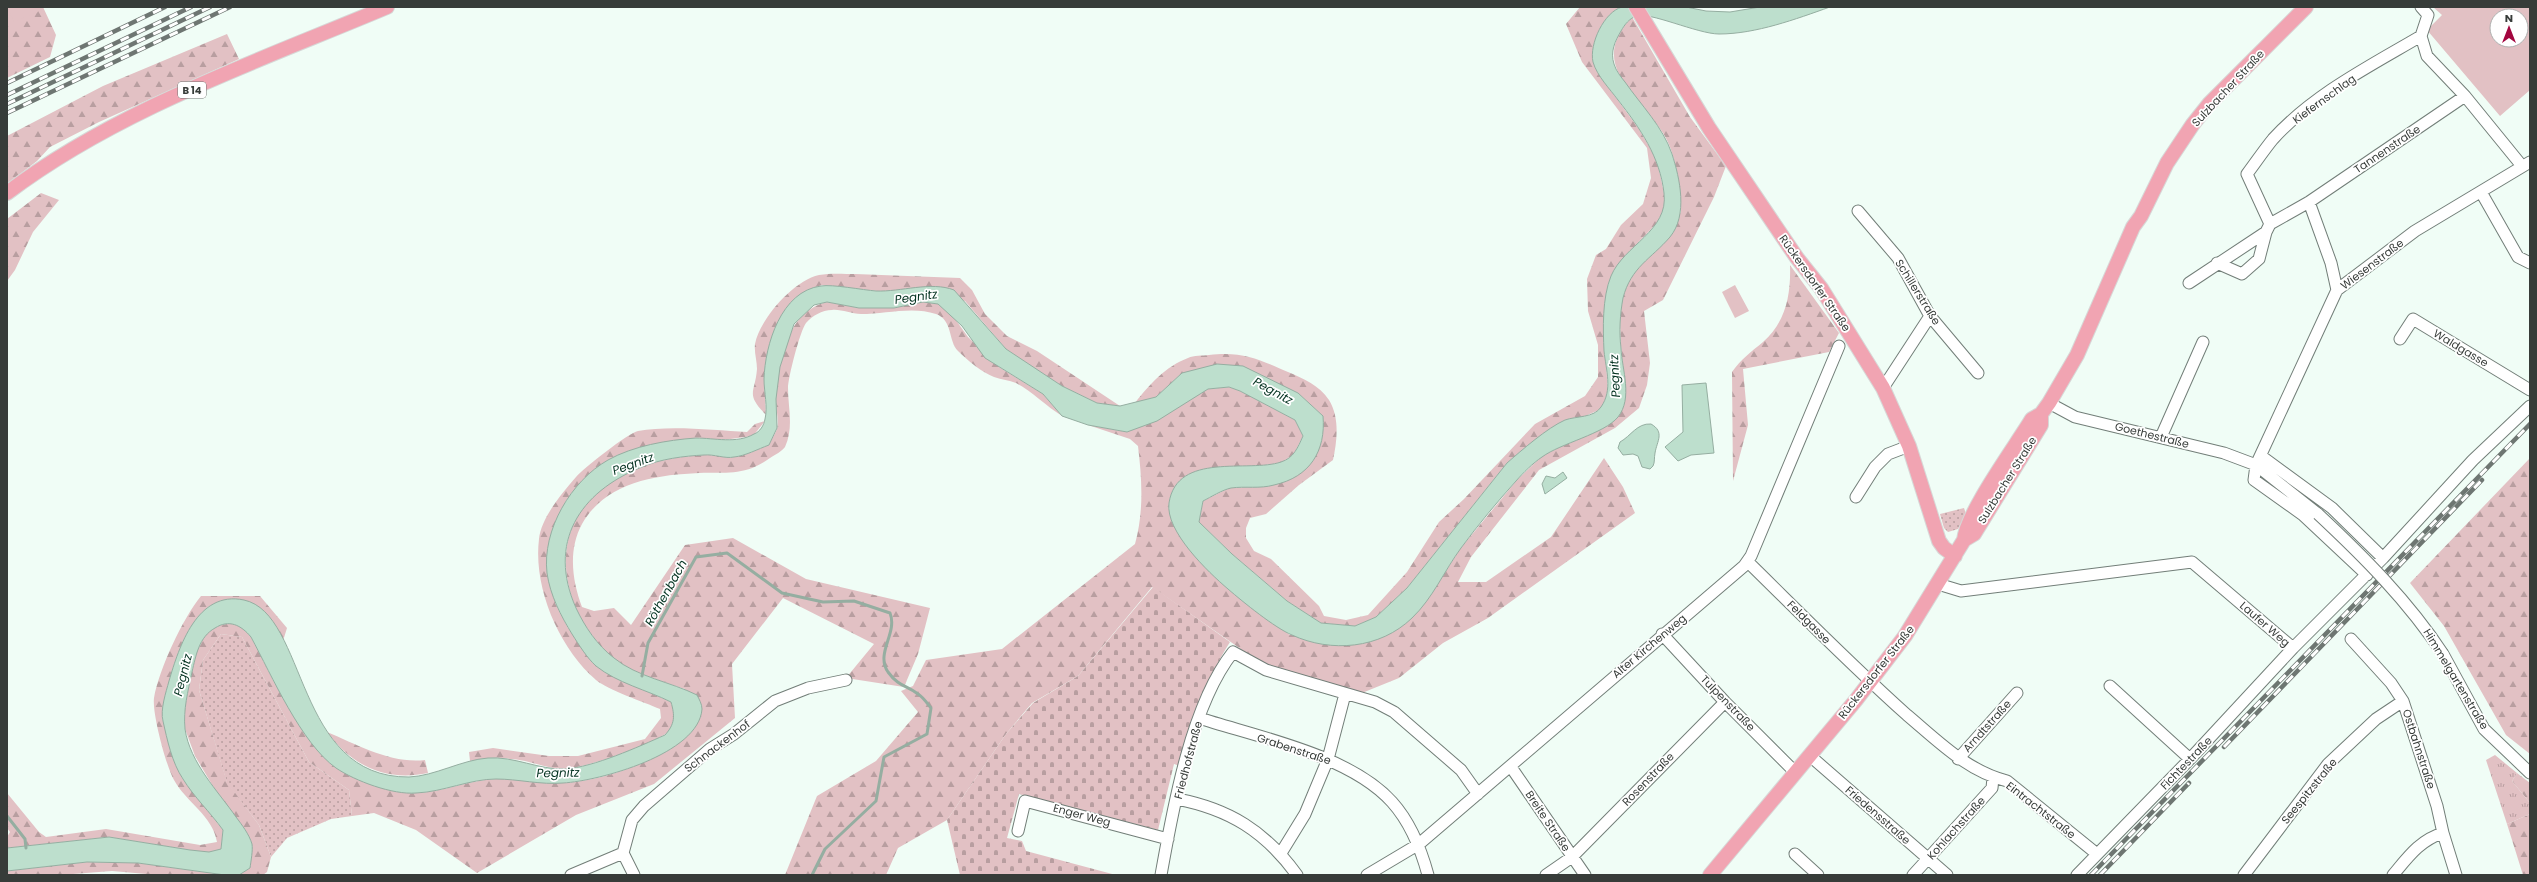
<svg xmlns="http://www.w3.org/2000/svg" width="2537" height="882" font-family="Poppins,sans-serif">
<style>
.grass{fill:url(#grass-dots)}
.forest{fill:url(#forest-firs)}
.cemetery{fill:url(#cemetery-stones)}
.park{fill:url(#park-tufts)}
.pitch{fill:#e2c1c4;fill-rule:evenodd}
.water{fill:#bddfcd;stroke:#95aea1}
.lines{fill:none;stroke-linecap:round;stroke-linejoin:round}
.stream{stroke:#95aea1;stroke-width:3}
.minor-casing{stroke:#727e78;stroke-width:13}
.major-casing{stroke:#d7d8d7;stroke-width:16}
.minor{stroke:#fff;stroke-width:11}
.major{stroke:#f1a4b2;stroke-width:14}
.rail-casing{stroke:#6e7672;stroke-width:4.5}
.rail{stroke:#fff;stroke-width:3;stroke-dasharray:9;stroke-linecap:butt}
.minor-bridge-casing{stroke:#727e78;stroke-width:13;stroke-linecap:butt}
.minor-bridge{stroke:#fff;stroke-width:11}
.labels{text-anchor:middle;stroke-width:3.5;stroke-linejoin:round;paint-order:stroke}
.shield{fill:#fff;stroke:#737674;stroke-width:1}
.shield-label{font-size:10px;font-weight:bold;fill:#373c39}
.street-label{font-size:11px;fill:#373c39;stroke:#fff}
.water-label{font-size:12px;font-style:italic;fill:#033220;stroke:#fff}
</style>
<defs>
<pattern id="grass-dots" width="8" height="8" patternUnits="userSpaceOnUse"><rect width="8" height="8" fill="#e2c1c4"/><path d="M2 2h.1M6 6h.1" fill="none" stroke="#b89ea0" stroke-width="1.8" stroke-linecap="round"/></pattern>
<pattern id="forest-firs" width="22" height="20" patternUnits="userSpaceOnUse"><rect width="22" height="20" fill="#e2c1c4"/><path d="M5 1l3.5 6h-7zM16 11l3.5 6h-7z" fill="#b89ea0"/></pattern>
<pattern id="cemetery-stones" width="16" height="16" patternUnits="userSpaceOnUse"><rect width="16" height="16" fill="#e2c1c4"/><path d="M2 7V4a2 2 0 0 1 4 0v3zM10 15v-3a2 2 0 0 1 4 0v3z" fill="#b89ea0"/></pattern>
<pattern id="park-tufts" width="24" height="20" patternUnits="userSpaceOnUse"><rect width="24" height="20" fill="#e2c1c4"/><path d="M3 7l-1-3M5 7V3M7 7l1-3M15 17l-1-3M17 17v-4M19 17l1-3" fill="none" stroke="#b89ea0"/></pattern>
</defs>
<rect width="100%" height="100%" fill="#f0fdf6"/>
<!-- grass -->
<path class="grass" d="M1964,508L1966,514L1958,529L1948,532L1944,528L1940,514Z
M221,634L242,637L309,762L349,790L352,816L331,819L287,838L271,857L259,825L227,783L199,690L203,660Z"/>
<!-- forest -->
<path class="forest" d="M7,7H43L56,35L50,57L7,78Z
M1580,7H1622L1618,8L1603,80L1639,129L1657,160L1664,193L1665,210L1658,222L1625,256L1607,298L1604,329L1608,394L1601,409L1583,417L1565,420L1526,447L1507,463L1407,588L1376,617L1355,626L1321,623L1287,601L1232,554L1199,522L1203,501L1229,488L1274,485L1323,416L1298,393L1273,382L1182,373L1156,397L1135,403C1149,385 1166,366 1188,358C1194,355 1202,356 1209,355C1242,351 1258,359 1288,372C1304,379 1319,385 1329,400C1340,418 1337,441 1333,460L1299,485L1266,514L1250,518L1246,528V538L1254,551L1271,559L1319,606L1324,616L1346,620L1368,615L1407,572L1439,522L1464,499L1535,424L1585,396L1598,377V345L1588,311L1587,279L1596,255L1606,249L1621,225L1643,204L1651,178L1647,148L1582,62L1566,24Z
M1632,17L1690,117L1726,166L1714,197L1663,300L1644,311L1650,363L1647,385L1639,408L1615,428L1539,470L1471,557L1458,582H1486L1551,537L1604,458L1623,487L1635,513L1488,618L1443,643L1399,678L1357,695L1268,668L1152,587L1078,676L1032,703L1006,734L947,820L898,848L886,875H785L817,796L876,761L918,712L901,691L913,686L926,660L1002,649L1135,544C1144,512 1142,479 1138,446L1130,439L1088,425L1127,432L1208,389L1229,387L1240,391L1295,420L1303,436L1294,454L1281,463L1193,474L1178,483L1169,501L1196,557L1228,589L1290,635L1412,618L1432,593L1460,549L1517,480L1542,456L1568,443L1625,401C1625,362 1613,321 1627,283C1632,268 1669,227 1681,212C1679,187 1677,155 1663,133C1637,93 1587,64 1632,17Z
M227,34L239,59L99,122L50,147L37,161L7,184V136L103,86Z
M41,193L59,200L33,232L15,270L7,281V219Z
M1790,265L1839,333L1829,352L1743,369L1748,425L1733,481L1732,372C1741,359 1751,352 1763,342C1786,322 1791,294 1790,265Z
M855,274L960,278L972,290L985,314L1007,336L1037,351L1120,406L1097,403L1062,386L1027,364L1006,349L965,301L914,289L901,292L877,291L822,285L807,290L764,378L766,415C745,393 755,394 757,369C757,361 754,352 755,344C760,319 793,281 819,275C830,273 844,274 855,274Z
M827,302L859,308H894L923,302L938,304L953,316L968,337L999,367L1043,394L1062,416C1046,406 1033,392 1016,383C1009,380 1002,380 994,377C983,373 967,360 958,351C948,341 953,320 936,314C913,306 885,314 861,314C851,314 841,309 832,310C822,310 812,316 806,323C800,331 788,378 788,388C788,408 794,427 785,447C782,451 775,455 770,458C745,476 729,472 699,473C655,475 606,482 582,524C568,550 572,580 582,607L594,611L614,608L631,625L685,545L733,538L806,579L930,608L918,654L904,687L846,678L874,644L783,598L732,664L735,718L654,784L576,815L477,873L416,830L374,813L352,816L349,790L309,762L242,637L221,634L203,660L199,690L227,782L259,825L271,857L267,872L263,875H239L250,868L246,831L214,788L195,756L185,729V705L196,653L206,633L220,625L234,623L244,628L251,637C283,697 311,770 383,788C393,790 405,794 416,793C443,792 469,780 496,779C518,778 540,784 562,783C600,781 638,767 671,749L685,689C664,682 631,673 613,658C556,608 543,520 617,478C643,463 675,456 704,455C714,454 725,459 734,457C745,456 758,449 769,445C771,440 775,434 777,429C779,420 776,409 776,401C777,363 786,312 827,302Z
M765,421L753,436L723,440L697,438L608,460L584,479L565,502L555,603L568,628L596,666L626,682L671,702C674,710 677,719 672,728C663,742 582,769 564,769C551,769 538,764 525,761C507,757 488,758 470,761L469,752L493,748L549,756H578L645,739L661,718L660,709C644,702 608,690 596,680C559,648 533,588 539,539C541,518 562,493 576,477C584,468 628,433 638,431C668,425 716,430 747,432L755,424Z
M2530,458V754L2506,735L2444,626L2410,583Z
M201,596H260L287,628L283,641L269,618L209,606L162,718L182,778L223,830L221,849L209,853L190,850L109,837L7,848V837L10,832L7,828V793L39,832L46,837L106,829L200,845L217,842C213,816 186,802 174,780C166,766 152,713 154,698C159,669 183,618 201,596Z
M327,732C358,745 391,764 425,760L428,773C386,782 352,766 327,732Z
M2517,773L2530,783V803L2512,781Z
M2530,814V874L2523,875L2507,824Z
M87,862L138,863L225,875H158L112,871L60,875H7V871Z"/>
<!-- cemetery -->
<path class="cemetery" d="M1153,587L1230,642C1204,683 1194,720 1180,766L1174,764L1158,830L1019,794L1007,838L1022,841L1026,851L1116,875H960L947,820L1006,734L1033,703L1078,676Z"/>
<!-- park -->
<path class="park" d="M2495,755L2517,773L2512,781L2530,803V814L2507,824L2486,760Z"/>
<!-- pitch -->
<path class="pitch" d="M7,7H35L38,12L14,22Z
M2433,7H2530V90L2500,116L2427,30L2442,15ZM2497,16H2521V40H2497Z
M1735,285L1749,311L1735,318L1722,292Z"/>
<!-- water -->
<path class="water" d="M1622,7H1686L1706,11L1730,12L1760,7H1830C1796,19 1756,34 1719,34C1698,34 1648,11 1636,16C1629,19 1625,24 1621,31C1615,41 1610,52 1614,64C1616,71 1621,77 1625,82C1641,105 1663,127 1672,154C1680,179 1688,215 1670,237C1651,259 1631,267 1623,298C1620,314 1619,332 1621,348C1622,370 1633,398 1618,417C1604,434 1561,443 1542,457C1533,463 1523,473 1516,481C1497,502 1478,525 1461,548C1444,571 1433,598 1412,618C1380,649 1331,653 1292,635C1275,628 1243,602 1228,589C1208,572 1165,531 1169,503C1177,451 1249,473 1281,462C1294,458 1298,447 1303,436L1295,420L1240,391L1229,387L1208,389L1157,421L1127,432L1088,425L1062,416L1043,394L985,358L962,326L938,304L923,302L894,308H859L827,302L814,305L794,324L780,367L776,399L777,428L769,445C758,449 745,456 734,457C725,459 714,454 704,455C684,456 660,459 642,467C579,492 547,543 576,608C585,627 597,645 614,658C637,677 671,682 697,695C699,699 702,704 702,709C699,754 599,781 563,783C541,785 518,779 496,779C470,779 443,792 416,793C393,795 355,781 336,768C301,743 272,676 251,637C241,625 229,619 215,628C199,637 196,655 192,672C188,691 183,710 185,729C190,763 218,791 236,817C242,825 249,834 252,844C253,850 251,861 250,868L239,875H225L138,863L87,862L7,871V848L109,837L190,850L209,852L221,849L223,830C210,812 194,797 183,779C172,763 167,739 163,721C160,710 166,692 169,681C179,647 197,590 244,600C308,614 294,778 409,777C435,776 461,760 488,758C514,756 539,770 565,769C594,767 638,747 665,735C675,724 675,716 671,702C647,690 617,683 596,666C587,658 579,645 572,634C561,616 550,595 547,573C542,530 571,481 608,460C633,446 667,440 696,438C714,438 737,444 754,434C760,432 764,425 765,419C768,407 764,392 764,379C765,345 781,291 821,286C832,284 863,290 876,291C901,292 931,281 954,290L1006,349L1062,386L1097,403L1120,406L1156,397L1182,373L1217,364L1243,366L1298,393L1323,416C1326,451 1310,477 1274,485C1260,489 1245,486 1231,488C1222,490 1211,497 1203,501L1199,522L1232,554L1287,601L1321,623L1355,626L1376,617L1407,588L1507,463C1522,450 1547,428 1565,420C1576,416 1594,418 1601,407C1613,390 1606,370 1604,351C1603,329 1602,298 1611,276C1624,245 1669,231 1664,193C1660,157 1640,128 1618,100C1610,89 1597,76 1593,62C1589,44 1604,12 1622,7Z
M1706,383L1714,453L1691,455L1678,461L1665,447L1683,432L1682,385Z
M1651,424C1665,432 1657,441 1655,453C1654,458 1655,462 1653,466L1650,469L1642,467L1638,456L1633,454L1623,455L1618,448L1620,442C1631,436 1637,423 1651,424Z
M1563,472L1567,478L1545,494L1542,484L1546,476L1555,478Z"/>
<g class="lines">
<!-- stream -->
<path class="stream" d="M642,676L648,643L696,557L727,553L782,593L823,602L854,601L890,613C898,633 875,653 888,672C899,687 906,685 918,694C923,697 927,703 931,708L927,734L884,757L876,801L825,849L812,875
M7,816L25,839L26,848"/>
<!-- minor casing -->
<g class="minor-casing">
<path id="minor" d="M2421,7L2428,15L2421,36L2427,56L2465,96L2522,166
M2481,192L2518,257L2530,263
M2309,202L2331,263L2337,290
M1858,211L1898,258L1930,316L1978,373
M2270,224L2247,174C2256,162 2264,150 2273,139C2314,94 2370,66 2421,36
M2217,263L2242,274L2259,259L2266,232
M2189,283L2266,232L2270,224L2309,202L2465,96
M2400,339L2413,319L2530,390
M1883,388L1930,316
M2049,403L2075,417L2224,453L2256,465L2318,514
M2161,437L2203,342
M2261,456L2332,508L2383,558
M1856,497L1875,467L1888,454L1909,446
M1748,562C1800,613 1852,666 1907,715C1938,741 1967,771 2007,781L2097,854
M2367,575L2303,515L2254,480L2256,465L2337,290L2415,231L2530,162
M1938,584L1961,591L2192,562L2293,648
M1662,634L1725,702L1795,772
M2351,639L2391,683L2403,701L2437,806L2443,833L2456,875
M2443,654L2484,729L2530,773
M2110,686L2190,759
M1199,718C1258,737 1350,755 1392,802C1410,822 1421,849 1428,875
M1809,755L1947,875
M1958,759L2017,693
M1511,767L1585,875
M1177,799C1229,809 1265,831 1297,875
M1018,831L1025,801L1168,839
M1281,853L1305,814L1328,759L1345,694
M1795,854L1818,875
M571,875L623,853
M634,875L623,853L632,820L644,806L710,749L734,734L775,701L808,688L846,680
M1161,875C1173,808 1191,705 1233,652L1266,670L1375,702L1394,712L1461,770L1478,794
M1367,875L1419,844L1744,566L1751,556L1839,346
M1546,875L1572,857L1725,702
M1913,875L1992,788L1993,778
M2077,875L2190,759L2293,648L2383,558L2473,460L2530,406
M2244,875L2328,764L2376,719L2403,701
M2393,875C2408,857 2420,840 2443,833"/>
</g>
<!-- major casing -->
<g class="major-casing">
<path id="major" d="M1636,7L1709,128L1797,258L1821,288L1883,388L1909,446L1939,541L1944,548L1955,556
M7,193C118,109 259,61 387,7
M1964,540L1974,534L2041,425V414
M1710,875L1856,700L1905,636L1964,540C1967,512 2015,447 2032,419L2041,414L2049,403L2077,355L2133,227L2141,216L2167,163L2193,124L2209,104L2306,7"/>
</g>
<!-- minor -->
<use href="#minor" class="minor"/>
<!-- major -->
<use href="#major" class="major"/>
<!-- rail casing -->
<g class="rail-casing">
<path id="rail" d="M7,83L165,7
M7,95L191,7
M7,104L210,7
M7,113L230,7
M2224,747L2482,480
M2091,875L2530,424
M2100,875L2189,783"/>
</g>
<!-- rail -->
<use href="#rail" class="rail"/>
<!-- minor-bridge casing -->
<g class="minor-bridge-casing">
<path id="minor-bridge" d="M2318,514C2364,557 2408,601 2443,654"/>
</g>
<!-- minor-bridge -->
<use href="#minor-bridge" class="minor-bridge"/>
</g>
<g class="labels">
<!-- shield labels -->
<rect class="shield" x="178" y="82" width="28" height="16" rx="3"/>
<g class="shield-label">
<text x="192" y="94">B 14</text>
</g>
<!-- street labels -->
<g class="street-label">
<text transform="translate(2228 88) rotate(-47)" y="4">Sulzbacher Straße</text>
<text transform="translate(2324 99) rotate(-36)" y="4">Kiefernschlag</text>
<text transform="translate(2387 149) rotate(-34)" y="4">Tannenstraße</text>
<text transform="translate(2372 264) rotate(-37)" y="4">Wiesenstraße</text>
<text transform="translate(1815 283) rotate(55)" y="4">Rückersdorfer Straße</text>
<text transform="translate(1918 292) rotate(58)" y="4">Schillerstraße</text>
<text transform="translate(2461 348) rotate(31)" y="4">Waldgasse</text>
<text transform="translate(2152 435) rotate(14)" y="4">Goethestraße</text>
<text transform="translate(2007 480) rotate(-58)" y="4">Sulzbacher Straße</text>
<text transform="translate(1809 622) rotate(45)" y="4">Feldgasse</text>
<text transform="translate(2265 624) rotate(41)" y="4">Laufer Weg</text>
<text transform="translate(1649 646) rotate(-40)" y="4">Alter Kirchenweg</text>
<text transform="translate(1876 672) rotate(-52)" y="4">Rückersdorfer Straße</text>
<text transform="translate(2456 679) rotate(59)" y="4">Himmelgartenstraße</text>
<text transform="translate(1728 703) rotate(46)" y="4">Tulpenstraße</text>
<text transform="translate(1987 726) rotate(-48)" y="4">Arndtstraße</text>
<text transform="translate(717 746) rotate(-37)" y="4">Schnackenhof</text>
<text transform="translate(1294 749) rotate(18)" y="4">Grabenstraße</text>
<text transform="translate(2419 749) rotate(72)" y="4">Ostbahnstraße</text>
<text transform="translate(1188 760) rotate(-75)" y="4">Friedhofstraße</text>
<text transform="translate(2186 763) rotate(-46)" y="4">Fichtestraße</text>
<text transform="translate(1648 779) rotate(-46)" y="4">Rosenstraße</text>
<text transform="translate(2309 791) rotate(-51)" y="4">Seespitzstraße</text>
<text transform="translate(2041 810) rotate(38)" y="4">Eintrachtstraße</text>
<text transform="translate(1082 815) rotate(15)" y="4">Enger Weg</text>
<text transform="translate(1878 815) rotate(41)" y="4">Friedensstraße</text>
<text transform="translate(1548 821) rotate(56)" y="4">Breite Straße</text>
<text transform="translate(1956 828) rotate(-48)" y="4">Kohlachstraße</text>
</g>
<!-- water labels -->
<g class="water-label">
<text transform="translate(916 297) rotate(-8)" y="4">Pegnitz</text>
<text transform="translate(1615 376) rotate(-93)" y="4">Pegnitz</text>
<text transform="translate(1273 391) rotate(29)" y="4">Pegnitz</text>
<text transform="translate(633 464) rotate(-20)" y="4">Pegnitz</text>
<text transform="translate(666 593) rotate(-61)" y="4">Röthenbach</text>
<text transform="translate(183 675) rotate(-76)" y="4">Pegnitz</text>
<text transform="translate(558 773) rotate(-1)" y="4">Pegnitz</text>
</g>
</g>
<!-- border -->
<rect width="2537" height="882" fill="none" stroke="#373c39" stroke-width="16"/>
<!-- north arrow -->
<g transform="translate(2509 28)"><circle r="19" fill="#ffffff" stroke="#afb1b0"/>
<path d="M0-3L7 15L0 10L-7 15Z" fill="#a3063f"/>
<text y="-6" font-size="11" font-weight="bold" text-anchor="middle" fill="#373c39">N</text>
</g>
</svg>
